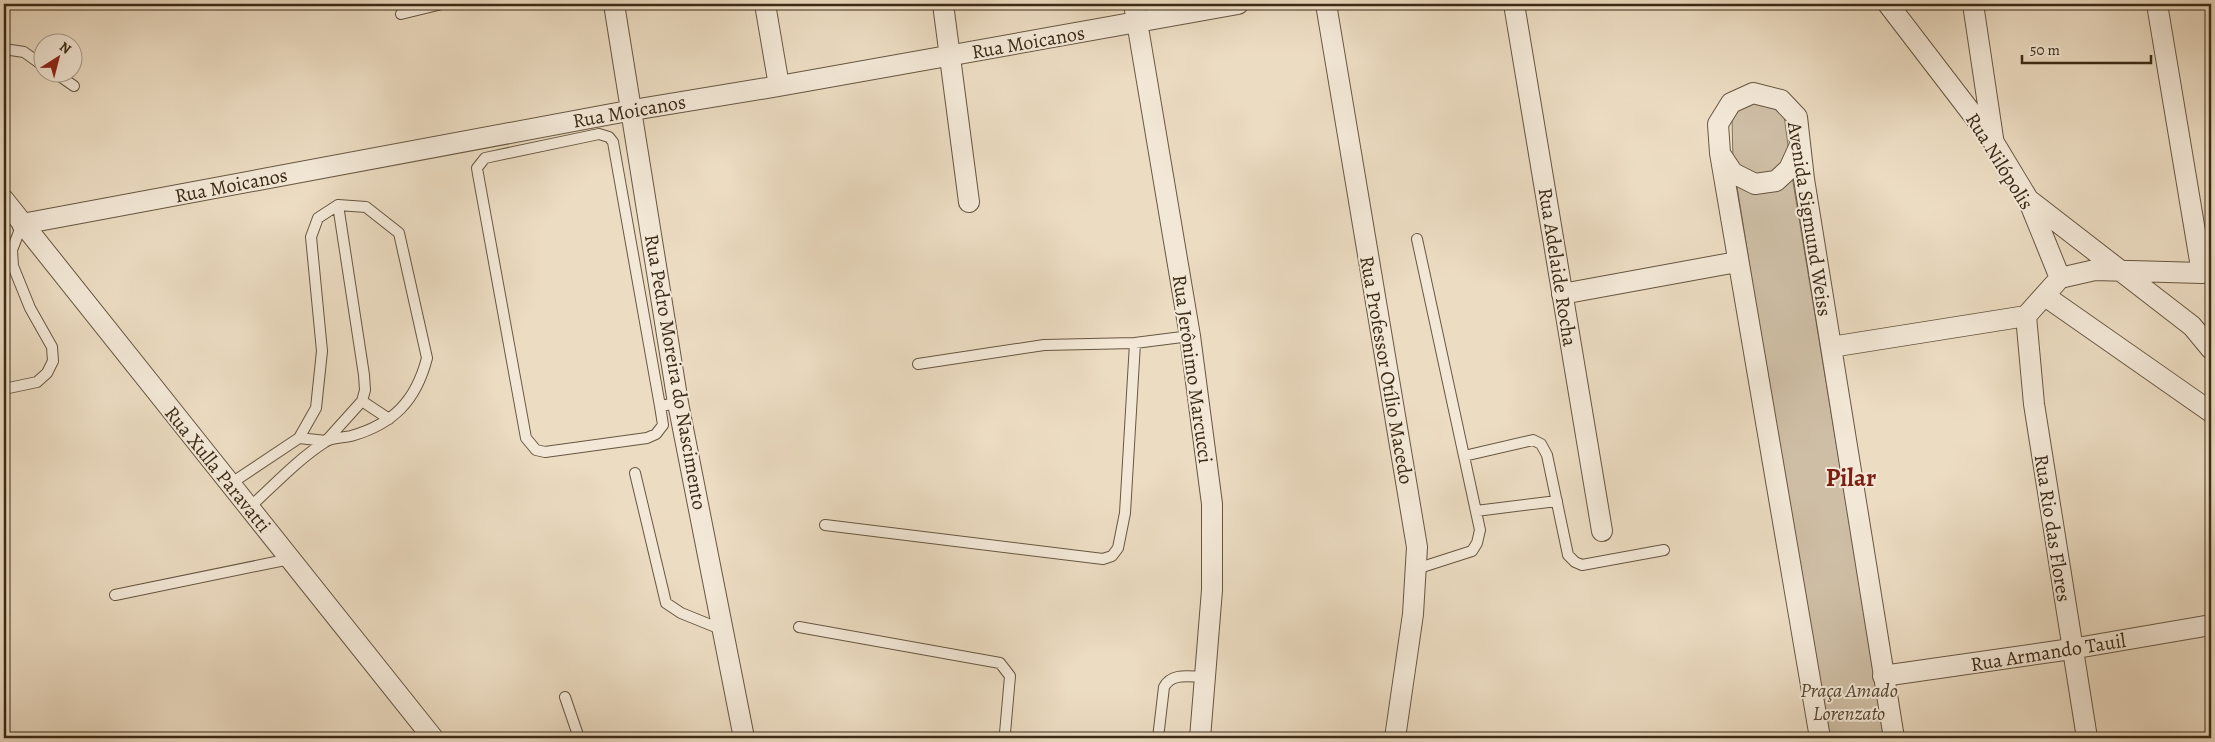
<svg xmlns="http://www.w3.org/2000/svg" width="2215" height="742" font-family="Alegreya,serif">
<style>
.green{fill:#cebea5;stroke:#84745e}
.lines{fill:none;stroke-linecap:round;stroke-linejoin:round}
.service-casing{stroke:#675641;stroke-width:12}
.minor-casing{stroke:#675641;stroke-width:22}
.service{stroke:#f3e8d7;stroke-width:10}
.minor{stroke:#f3e8d7;stroke-width:20}
.labels{text-anchor:middle;stroke-width:4;stroke-linejoin:round;paint-order:stroke}
.street-label{font-size:20px;fill:#3b2a16;stroke:#f3e8d7}
.park-label{font-size:20px;font-style:italic;fill:#584833;stroke:#f3e8d7}
.district-label{font-size:25px;font-weight:bold;fill:#7a1f14;stroke:#f3e8d7}
</style>
<rect width="100%" height="100%" fill="#ecdcc2"/>
<filter id="stains"><feTurbulence type="fractalNoise" baseFrequency=".004" numOctaves="4"/><feColorMatrix values="0 0 0 0 .2 0 0 0 0 .09 0 0 0 0 .02 0 0 0 .5 -.17"/></filter>
<radialGradient id="worn" r=".72"><stop offset=".6" stop-color="#630" stop-opacity="0"/><stop offset="1" stop-color="#630" stop-opacity=".3"/></radialGradient>
<!-- green -->
<path class="green" d="M1769,98L1784,115L1792,176L1885,738H1825L1733,161L1732,118L1741,99Z"/>
<g class="lines">
<!-- service casing -->
<g class="service-casing">
<path id="service" d="M401,14L442,4
M4,49L24,52L42,65
M54,72L74,86
M338,205L364,375L365,390L362,401L389,419
M918,364L1044,345L1135,343L1190,336
M4,389L37,382L47,373L53,361L52,347L30,308L13,266L12,250L22,224
M660,406L663,425L656,434L647,438L545,452L536,450L526,438L478,174L477,168L485,158L599,134L609,137L613,142L660,406L678,403
M299,438L326,441L362,401
M1464,456L1533,440L1541,444L1547,455L1568,555L1575,562L1582,565L1664,550
M635,473L666,603L681,613L723,630
M230,484L299,438L316,408L322,351L311,237L318,218L338,205L366,207L399,233L427,358C416,401 393,424 351,436C343,438 332,437 325,442C297,460 273,486 249,508
M1476,511L1557,501
M825,525L1103,559L1112,556L1118,548L1125,513L1135,343
M1416,569L1472,551L1477,543L1480,530L1417,239
M115,595L290,559
M799,627L1000,663L1010,676L1005,733L1008,738
M565,697L579,738
M1158,738L1164,687C1172,672 1190,677 1205,677"/>
</g>
<!-- minor casing -->
<g class="minor-casing">
<path id="minor" d="M614,4L678,403L744,738
M765,4L779,86
M943,4L969,202
M1134,4L1190,336L1212,504V590L1200,738
M1326,4L1417,547L1413,614L1395,738
M1514,4L1602,531
M1888,4L1993,141L2028,199L2060,278L2095,270L2202,273L2211,271
M1973,4L1993,138
M2157,4L2202,273
M1721,155L1733,173L1755,184L1776,181L1789,169L1800,145
M4,200L433,738
M2029,200L2192,326L2211,349
M22,224L633,110L779,86L1238,4
M1562,294L1737,262
M2045,296L2211,412
M2026,316L2034,404L2087,738
M1831,347L2026,316L2060,278
M1883,676L2071,649L2211,625
M1820,738L1720,153L1718,124L1731,103L1753,93L1781,100L1797,117L1804,179L1894,738"/>
</g>
<!-- service -->
<use href="#service" class="service"/>
<!-- minor -->
<use href="#minor" class="minor"/>
</g>
<g class="labels">
<!-- street labels -->
<g class="street-label">
<text transform="translate(1028 42) rotate(-10)" y="7">Rua Moicanos</text>
<text transform="translate(629 111) rotate(-10)" y="7">Rua Moicanos</text>
<text transform="translate(2000 161) rotate(58)" y="7">Rua Nilópolis</text>
<text transform="translate(231 185) rotate(-11)" y="7">Rua Moicanos</text>
<text transform="translate(1810 219) rotate(81)" y="7">Avenida Sigmund Weiss</text>
<text transform="translate(1558 267) rotate(81)" y="7">Rua Adelaide Rocha</text>
<text transform="translate(1193 369) rotate(82)" y="7">Rua Jerônimo Marcucci</text>
<text transform="translate(1387 370) rotate(80)" y="7">Rua Professor Otílio Macedo</text>
<text transform="translate(676 372) rotate(80)" y="7">Rua Pedro Moreira do Nascimento</text>
<text transform="translate(218 469) rotate(51)" y="7">Rua Xulla Paravatti</text>
<text transform="translate(2053 528) rotate(81)" y="7">Rua Rio das Flores</text>
<text transform="translate(2048 652) rotate(-9)" y="7">Rua Armando Tauil</text>
</g>
<!-- park labels -->
<g class="park-label">
<text x="1849" y="697">Praça Amado<tspan x="1849" dy="23">Lorenzato</tspan></text>
</g>
<!-- district labels -->
<g class="district-label">
<text x="1851" y="486">Pilar</text>
</g>
</g>
<!-- margin -->
<rect width="2215" height="742" fill="none" stroke="#ecdcc2" stroke-width="20"/>
<rect x="5" y="5" width="2205" height="732" fill="none" stroke="#3b2a16" stroke-width="2.5"/>
<rect x="10" y="10" width="2195" height="722" fill="none" stroke="#3b2a16"/>
<!-- north arrow -->
<g transform="translate(58 58) rotate(36)"><circle r="24" fill="#f3e8d7" stroke="#a99c8a"/>
<path d="M0-4L9 19L0 12L-9 19Z" fill="#8f2418"/>
<text y="-8" font-size="14" font-weight="bold" text-anchor="middle" fill="#3b2a16">N</text>
</g>
<!-- scale -->
<path d="M2022 55v8h129v-8" fill="none" stroke="#3b2a16" stroke-width="2.5"/>
<text x="2030" y="55" font-size="15" fill="#3b2a16" stroke="#f3e8d7" stroke-width="4" paint-order="stroke">50 m</text>
<rect width="100%" height="100%" filter="url(#stains)"/>
<rect width="100%" height="100%" fill="url(#worn)"/>
</svg>
